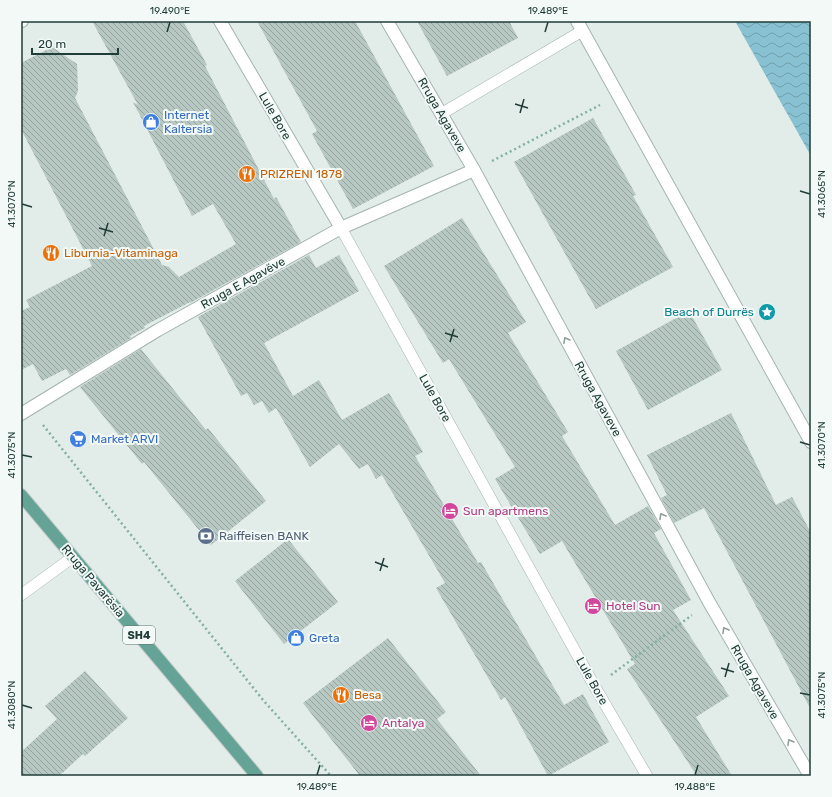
<svg xmlns="http://www.w3.org/2000/svg" width="832" height="797" font-family="Rubik,sans-serif">
<style>
.water{fill:url(#water-waves)}
.building{fill:url(#building-back-hatch)}
.lines{fill:none;stroke-linecap:round;stroke-linejoin:round}
.service-casing{stroke:#a4b4b0;stroke-width:12}
.pedestrian-casing{stroke:#a4b4b0;stroke-width:14}
.minor-casing{stroke:#a4b4b0;stroke-width:14}
.primary-casing{stroke:#c1c9c7;stroke-width:14}
.path{stroke:#81b0a5;stroke-width:2.5;stroke-dasharray:2 3;stroke-linecap:butt}
.service{stroke:#fff;stroke-width:11}
.pedestrian{stroke:#fff;stroke-width:12}
.minor{stroke:#fff;stroke-width:12}
.primary{stroke:#65a397;stroke-width:12}
.oneway{stroke:#909e9c}
.ticks{fill:none;stroke:#213d38;stroke-width:1.5}
.labels{text-anchor:middle;stroke-width:4;stroke-linejoin:round;paint-order:stroke}
.shield{fill:#f2f9f6;stroke:#607571;stroke-width:1}
.shield-label{font-size:11px;font-weight:bold;fill:#213d38}
.shop-label{font-size:12px;fill:#366cbe;stroke:#f2f9f6;text-anchor:start}
.street-label{font-size:12px;fill:#213d38;stroke:#f2f9f6}
.food-label{font-size:12px;fill:#c56008;stroke:#f2f9f6;text-anchor:start}
.culture-label{font-size:12px;fill:#0d838f;stroke:#f2f9f6;text-anchor:end}
.hotel-label{font-size:12px;fill:#b23c85;stroke:#f2f9f6;text-anchor:start}
.service-label{font-size:12px;fill:#4e5e75;stroke:#f2f9f6;text-anchor:start}
.neatline{fill:none;stroke:#213d38;stroke-width:1.5}
.ticks-label{font-size:10px;text-anchor:middle;fill:#213d38}
</style>
<defs>
<pattern id="water-waves" width="16" height="10" patternUnits="userSpaceOnUse"><rect width="16" height="10" fill="#88c2d2"/><path d="M0 5q4-4 8 0t8 0" fill="none" stroke="#6f9fab"/></pattern>
<pattern id="building-back-hatch" width="6" height="6" patternUnits="userSpaceOnUse"><rect width="6" height="6" fill="#b7c7c1"/><path d="M-1 5l2 2M0 0l6 6M5-1l2 2" fill="none" stroke="#94a39e"/></pattern>
</defs>
<rect width="100%" height="100%" fill="#e2ece8"/>
<!-- water -->
<path class="water" d="M735,21H811V156Z"/>
<!-- building -->
<path class="building" d="M92,21H183L207,65L205,66L274,199L276,197L301,242L190,303V302L144,326L145,328L130,336L131,338L70,375L66,369L42,381L33,364L21,370V311L30,307L26,300L92,266L21,129V63L52,47L77,64L78,91L75,98L162,265L169,267L179,277L236,244L213,204L192,216L133,102L138,105Z
M257,21H355L434,166L353,209L312,134L317,131Z
M417,21H509L518,38L447,76Z
M593,118L636,195L633,196L673,267L596,309L514,162Z
M462,218L526,322L508,333L568,432L562,436L615,525L648,506L661,529L654,533L691,600L673,610L729,696L696,717L732,776H697L627,669L635,664L562,541L540,554L495,479L515,467L449,359L443,363L384,266Z
M309,255L316,268L339,255L359,291L264,343L293,396L319,380L342,420L389,393L423,452L415,456L478,563L481,562L564,705L583,694L609,742L548,776L505,697L501,700L436,588L445,583L382,475L376,479L368,464L359,469L339,444L310,467L276,408L269,413L262,401L254,405L247,393L241,396L198,317Z
M689,311L722,370L648,410L616,351Z
M141,349L206,430L208,428L266,501L211,545L144,462L142,464L80,387Z
M731,413L776,505L792,497L811,533V710L704,508L674,523L661,498L667,495L647,455Z
M288,539L338,602L284,644L235,581Z
M388,638L446,712L437,719L481,776H360L303,703Z
M85,671L128,718L85,756L83,754L59,776H21V752L57,719L45,706Z"/>
<g class="lines">
<!-- service casing -->
<g class="service-casing">
<path id="service" d="M441,114L582,31
M341,228L595,687L647,776
M21,595L73,557"/>
</g>
<!-- pedestrian casing -->
<g class="pedestrian-casing">
<path id="pedestrian" d="M577,21L811,442"/>
</g>
<!-- minor casing -->
<g class="minor-casing">
<path id="minor" d="M21,21H22
M220,21L341,228
M387,21L474,170L709,602L810,776
M21,414L158,330L341,228L474,170"/>
</g>
<!-- primary casing -->
<g class="primary-casing">
<path id="primary" d="M21,495L257,776"/>
</g>
<!-- path -->
<path class="path" d="M492,161L600,105
M43,425L263,700L331,776
M611,675L692,615"/>
<!-- service -->
<use href="#service" class="service"/>
<!-- pedestrian -->
<use href="#pedestrian" class="pedestrian"/>
<!-- minor -->
<use href="#minor" class="minor"/>
<!-- primary -->
<use href="#primary" class="primary"/>
</g>
<!-- one-way arrows -->
<defs><path id="oneway-chevron" d="M-2-3.5L2.5 0L-2 3.5" fill="none" stroke-width="1.6" stroke-linecap="round" stroke-linejoin="round"/></defs>
<g class="oneway">
<use href="#oneway-chevron" transform="translate(566 340) rotate(-119)"/>
<use href="#oneway-chevron" transform="translate(662 516) rotate(-119)"/>
<use href="#oneway-chevron" transform="translate(725 630) rotate(-120)"/>
<use href="#oneway-chevron" transform="translate(790 742) rotate(-120)"/>
</g>
<!-- ticks -->
<path class="ticks" d="M167,32L170,22M545,32L548,22M515,104L528,108M520,113L524,99M800,191L810,194M22,204L32,207M99,228L113,232M104,236L108,223M445,333L458,337M450,342L454,329M800,442L810,445M22,455L32,457M375,562L388,567M380,571L384,558M721,668L734,672M725,677L729,663M800,693L810,695M22,705L32,708M317,775L320,765M695,775L698,765"/>
<!-- icons -->
<defs>
<g id="shop-disc" transform="scale(0.9)"><circle r="9.5" fill="#3f7fe0" stroke="#f2f9f6"/><path d="M-5-2.5h2.3a2.7 3.5 0 0 1 5.4 0H5L5.5 6h-11ZM-1.5-2.5h3a1.5 2.3 0 0 0-3 0Z" fill="#fff"/></g>
<g id="restaurant-disc" transform="scale(0.9)"><circle r="9.5" fill="#e8710a" stroke="#f2f9f6"/><path d="M-5-6h1v4h1v-4h1v4h1v-4h1v5L-1.5 .5V6h-2V.5L-5-1ZM5-6V6H3V1.5H1.5Q1.5-4 5-6Z" fill="#fff"/></g>
<g id="sight-disc" transform="scale(0.9)"><circle r="9.5" fill="#0f9aa8" stroke="#f2f9f6"/><path d="M0-6L1.8-2.2L6-1.7L2.9 1.2L3.7 5.4L0 3.3L-3.7 5.4L-2.9 1.2L-6-1.7L-1.8-2.2Z" fill="#fff"/></g>
<g id="supermarket-disc" transform="scale(0.9)"><circle r="9.5" fill="#3f7fe0" stroke="#f2f9f6"/><path d="M-6-5.5h2.5l.6 2H6L4.5 2H-2.5L-4.4-4H-6ZM-1.5 3.2a1.3 1.3 0 1 0 .1 0ZM3 3.2a1.3 1.3 0 1 0 .1 0Z" fill="#fff"/></g>
<g id="hotel-disc" transform="scale(0.9)"><circle r="9.5" fill="#d1479c" stroke="#f2f9f6"/><path d="M-6-4.5h1.5V1H6V5H4.5V3h-9V5H-6ZM-4 0a1.8 1.8 0 1 1 3.6 0ZM.5 0V-2.5h3Q6-2.5 6 0Z" fill="#fff"/></g>
<g id="bank-disc" transform="scale(0.9)"><circle r="9.5" fill="#5c6f8a" stroke="#f2f9f6"/><path d="M-6-4H6V4H-6ZM0-2.3a2.3 2.3 0 1 0 0 4.6a2.3 2.3 0 1 0 0-4.6Z" fill="#fff"/></g>
</defs>
<g fill-rule="evenodd">
<use href="#shop-disc" x="151" y="122"/>
<use href="#restaurant-disc" x="247" y="174"/>
<use href="#restaurant-disc" x="51" y="253"/>
<use href="#sight-disc" x="767" y="312"/>
<use href="#supermarket-disc" x="78" y="439"/>
<use href="#hotel-disc" x="450" y="511"/>
<use href="#bank-disc" x="206" y="536"/>
<use href="#hotel-disc" x="593" y="606"/>
<use href="#shop-disc" x="296" y="638"/>
<use href="#restaurant-disc" x="341" y="695"/>
<use href="#hotel-disc" x="369" y="723"/>
</g>
<g class="labels">
<!-- shield labels -->
<rect class="shield" x="123" y="626" width="32" height="18" rx="3"/>
<g class="shield-label">
<text x="139" y="639">SH4</text>
</g>
<!-- shop labels -->
<g class="shop-label">
<text x="164" y="119">Internet<tspan x="164" dy="14">Kaltersia</tspan></text>
<text x="91" y="443">Market ARVI</text>
<text x="309" y="642">Greta</text>
</g>
<!-- street labels -->
<g class="street-label">
<text transform="translate(442 115) rotate(60)" y="4">Rruga Agaveve</text>
<text transform="translate(275 116) rotate(60)" y="4">Lule Bore</text>
<text transform="translate(243 283) rotate(-29)" y="4">Rruga E Agavëve</text>
<text transform="translate(435 398) rotate(61)" y="4">Lule Bore</text>
<text transform="translate(598 399) rotate(61)" y="4">Rruga Agaveve</text>
<text transform="translate(93 581) rotate(50)" y="4">Rruga Pavarësia</text>
<text transform="translate(592 681) rotate(61)" y="4">Lule Bore</text>
<text transform="translate(755 682) rotate(60)" y="4">Rruga Agaveve</text>
</g>
<!-- food labels -->
<g class="food-label">
<text x="260" y="178">PRIZRENI 1878</text>
<text x="64" y="257">Liburnia-Vitaminaga</text>
<text x="354" y="699">Besa</text>
</g>
<!-- culture labels -->
<g class="culture-label">
<text x="754" y="316">Beach of Durrës</text>
</g>
<!-- hotel labels -->
<g class="hotel-label">
<text x="463" y="515">Sun apartmens</text>
<text x="606" y="610">Hotel Sun</text>
<text x="382" y="727">Antalya</text>
</g>
<!-- service labels -->
<g class="service-label">
<text x="219" y="540">Raiffeisen BANK</text>
</g>
</g>
<!-- border -->
<rect width="832" height="797" fill="none" stroke="#f2f9f6" stroke-width="44"/>
<!-- scale -->
<path d="M32 48v6h86v-6" fill="none" stroke="#213d38" stroke-width="2"/>
<text x="38" y="48" font-size="12" fill="#213d38" stroke="#f2f9f6" stroke-width="3" paint-order="stroke">20 m</text>
<rect x="22" y="22" width="788" height="753" class="neatline"/>
<g class="ticks-label">
<text x="170" y="14">19.490°E</text>
<text x="548" y="14">19.489°E</text>
<text transform="translate(821 194) rotate(-90)" y="4">41.3065°N</text>
<text transform="translate(11 204) rotate(-90)" y="4">41.3070°N</text>
<text transform="translate(821 445) rotate(-90)" y="4">41.3070°N</text>
<text transform="translate(11 455) rotate(-90)" y="4">41.3075°N</text>
<text transform="translate(821 695) rotate(-90)" y="4">41.3075°N</text>
<text transform="translate(11 705) rotate(-90)" y="4">41.3080°N</text>
<text x="317" y="790">19.489°E</text>
<text x="695" y="790">19.488°E</text>
</g>
</svg>
